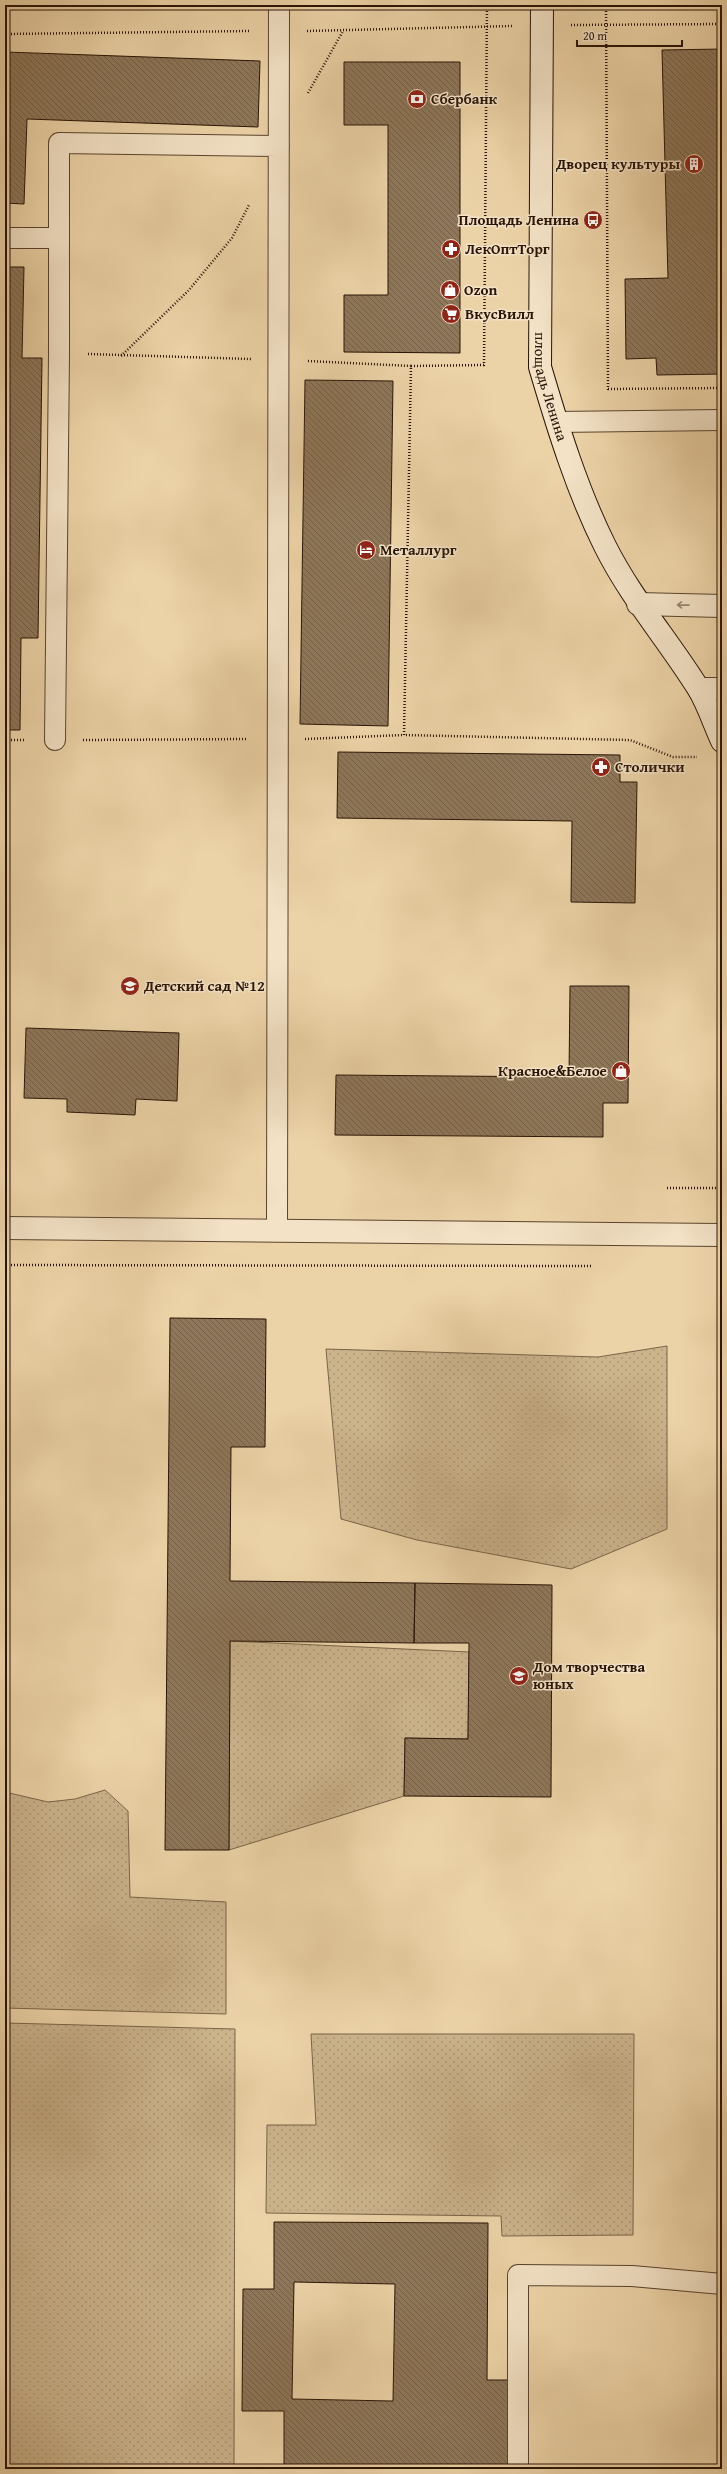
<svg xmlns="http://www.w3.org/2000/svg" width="727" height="2474" font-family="'Gentium Book Plus',serif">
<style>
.grass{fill:url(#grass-dots);stroke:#7a6449}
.building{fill:url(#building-back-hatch);stroke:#291406;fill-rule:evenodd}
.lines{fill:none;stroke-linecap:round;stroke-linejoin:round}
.lane-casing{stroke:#5a442e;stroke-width:22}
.street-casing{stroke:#5a442e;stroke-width:24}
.secondary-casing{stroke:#291406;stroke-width:24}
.path{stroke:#291406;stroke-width:2.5;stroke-dasharray:1 2;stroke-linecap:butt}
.lane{stroke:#f3e2c6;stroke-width:20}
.street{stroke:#f3e2c6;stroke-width:22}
.secondary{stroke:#f3e2c6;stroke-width:22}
.oneway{stroke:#988570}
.labels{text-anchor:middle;stroke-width:3;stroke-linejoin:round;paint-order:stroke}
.poi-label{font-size:15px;font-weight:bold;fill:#291406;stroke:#f3e2c6;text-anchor:start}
.street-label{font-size:15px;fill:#291406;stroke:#f3e2c6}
</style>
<defs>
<pattern id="grass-dots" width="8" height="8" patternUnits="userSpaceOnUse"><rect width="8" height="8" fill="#cbb38c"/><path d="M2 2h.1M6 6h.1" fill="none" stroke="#ae9977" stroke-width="1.8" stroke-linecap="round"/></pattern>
<pattern id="building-back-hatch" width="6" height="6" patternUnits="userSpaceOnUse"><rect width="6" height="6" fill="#8e775a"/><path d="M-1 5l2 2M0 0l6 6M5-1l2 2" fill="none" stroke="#746048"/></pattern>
</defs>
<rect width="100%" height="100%" fill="#ecd3a7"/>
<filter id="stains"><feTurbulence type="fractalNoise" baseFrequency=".005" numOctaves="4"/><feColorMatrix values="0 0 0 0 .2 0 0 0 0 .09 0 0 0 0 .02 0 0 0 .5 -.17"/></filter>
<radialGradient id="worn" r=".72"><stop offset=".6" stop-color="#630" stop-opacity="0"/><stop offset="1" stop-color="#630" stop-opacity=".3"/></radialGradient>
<!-- grass -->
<path class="grass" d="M667,1346V1529L571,1569L417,1540L341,1519L326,1349L598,1357Z
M230,1641L469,1652L468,1739L405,1738L404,1796L229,1850Z
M105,1790L128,1811L130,1897L226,1902V2014L5,2008V1792L48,1802L75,1799Z
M5,2023L235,2029L234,2469H5Z
M311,2034H634L633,2235L502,2236L501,2216L266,2213L267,2125H316Z"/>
<!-- building -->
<path class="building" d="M722,49V374L657,375L656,358L626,359L625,279L668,278L662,50Z
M5,52L260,61L258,127L27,119L24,204L5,203Z
M344,62H460V353L344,352V295H388V125H344Z
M5,267H24L22,358H42L38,638H21L20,730H5Z
M305,380L393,381L388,726L300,724Z
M338,752L620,755V782H637L635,903L571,902L572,821L337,818Z
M570,986H629L628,1103H603V1137L335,1135L336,1075L569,1077Z
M26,1028L179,1033L177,1101L136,1099L135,1115L67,1112V1099L24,1098Z
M170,1318L266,1319L265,1447H231L230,1581L415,1583L414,1643L230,1641L229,1850H165Z
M415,1583L552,1585L551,1797L404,1796L405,1738L468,1739L469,1643H414Z
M274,2222L488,2223L487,2380H512L511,2469H284V2411H242L243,2289H274ZM294,2282L395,2284L393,2401L292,2399Z"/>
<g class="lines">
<!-- lane casing -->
<g class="lane-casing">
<path id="lane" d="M5,238H59
M556,422L722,420
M55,740L59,354V143L279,146
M277,1231L279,5
M518,2469V2275L632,2276L722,2284"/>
</g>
<!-- street casing -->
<g class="street-casing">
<path id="street" d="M638,604L722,606
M699,689H722
M5,1228L722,1235"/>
</g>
<!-- secondary casing -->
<g class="secondary-casing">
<g id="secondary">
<path id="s1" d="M542,5L540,367C558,428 577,490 605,546C631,598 668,640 698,688C708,704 714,724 722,741"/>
</g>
</g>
<!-- path -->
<path class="path" d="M487,5L484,365L411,366L404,735L630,740L673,757H697
M606,5L608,389L722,388
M571,25L722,24
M307,31L512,26
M5,34L250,31
M308,93L343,31
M88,354L251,359
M121,356L189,290L232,238L249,205
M308,361L411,366
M305,739L404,735
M5,740H26
M83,740L248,739
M667,1188H722
M5,1265L592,1266"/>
<!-- lane -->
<use href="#lane" class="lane"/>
<!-- street -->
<use href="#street" class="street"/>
<!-- secondary -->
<use href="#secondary" class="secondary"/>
</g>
<!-- one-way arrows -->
<defs><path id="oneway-shaft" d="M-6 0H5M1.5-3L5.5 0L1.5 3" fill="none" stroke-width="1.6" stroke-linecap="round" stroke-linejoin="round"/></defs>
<use class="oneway" href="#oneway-shaft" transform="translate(683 605) rotate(-179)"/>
<!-- icons -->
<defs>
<g id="bank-disc" transform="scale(1)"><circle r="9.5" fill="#8f2418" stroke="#f3e2c6"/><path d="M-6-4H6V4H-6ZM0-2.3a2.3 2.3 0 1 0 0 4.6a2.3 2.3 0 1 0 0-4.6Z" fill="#fff"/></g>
<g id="building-disc" transform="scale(1)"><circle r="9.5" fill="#8f2418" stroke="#f3e2c6"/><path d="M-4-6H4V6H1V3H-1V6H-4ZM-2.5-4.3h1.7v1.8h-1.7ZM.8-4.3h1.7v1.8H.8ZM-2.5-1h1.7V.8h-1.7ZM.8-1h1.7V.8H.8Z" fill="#fff"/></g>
<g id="bus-disc" transform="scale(1)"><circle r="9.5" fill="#8f2418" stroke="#f3e2c6"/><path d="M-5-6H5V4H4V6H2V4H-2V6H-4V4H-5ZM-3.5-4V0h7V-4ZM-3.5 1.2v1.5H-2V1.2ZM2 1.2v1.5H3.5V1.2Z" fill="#fff"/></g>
<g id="pharmacy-disc" transform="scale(1)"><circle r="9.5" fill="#8f2418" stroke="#f3e2c6"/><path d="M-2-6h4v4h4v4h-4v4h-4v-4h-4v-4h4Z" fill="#fff"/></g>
<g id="shop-disc" transform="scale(1)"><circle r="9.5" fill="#8f2418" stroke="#f3e2c6"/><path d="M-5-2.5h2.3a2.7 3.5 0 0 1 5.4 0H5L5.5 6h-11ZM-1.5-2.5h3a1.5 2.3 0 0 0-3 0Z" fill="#fff"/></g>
<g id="supermarket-disc" transform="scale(1)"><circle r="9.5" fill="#8f2418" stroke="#f3e2c6"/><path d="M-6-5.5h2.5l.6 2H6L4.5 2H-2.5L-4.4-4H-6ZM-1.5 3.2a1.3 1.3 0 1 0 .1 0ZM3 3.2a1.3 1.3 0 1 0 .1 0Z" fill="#fff"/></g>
<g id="hotel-disc" transform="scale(1)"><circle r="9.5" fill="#8f2418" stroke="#f3e2c6"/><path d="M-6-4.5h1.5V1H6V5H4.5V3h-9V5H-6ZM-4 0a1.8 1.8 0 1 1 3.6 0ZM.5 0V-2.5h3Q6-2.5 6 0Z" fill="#fff"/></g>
<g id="school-disc" transform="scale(1)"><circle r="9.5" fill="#8f2418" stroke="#f3e2c6"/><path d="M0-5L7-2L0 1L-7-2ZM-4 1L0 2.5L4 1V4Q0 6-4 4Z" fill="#fff"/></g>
</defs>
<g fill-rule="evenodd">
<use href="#bank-disc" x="417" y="99"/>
<use href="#building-disc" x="694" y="164"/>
<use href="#bus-disc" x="593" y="220"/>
<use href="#pharmacy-disc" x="451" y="249"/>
<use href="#shop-disc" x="450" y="290"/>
<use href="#supermarket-disc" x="451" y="314"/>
<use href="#hotel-disc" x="366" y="550"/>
<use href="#pharmacy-disc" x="601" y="767"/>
<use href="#school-disc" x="130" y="986"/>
<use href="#shop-disc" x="621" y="1071"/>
<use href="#school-disc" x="519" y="1676"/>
</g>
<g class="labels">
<!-- poi labels -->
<g class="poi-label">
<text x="431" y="104">Сбербанк</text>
<text x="680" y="169" text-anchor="end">Дворец культуры</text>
<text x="579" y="225" text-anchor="end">Площадь Ленина</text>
<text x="465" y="254">ЛекОптТорг</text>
<text x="464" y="295">Ozon</text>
<text x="465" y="319">ВкусВилл</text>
<text x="380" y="555">Металлург</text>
<text x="615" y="772">Столички</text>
<text x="144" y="991">Детский cад №12</text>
<text x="607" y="1076" text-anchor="end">Красное&amp;Белое</text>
<text x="533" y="1672">Дом творчества<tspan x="533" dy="17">юных</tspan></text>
</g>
<!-- street labels -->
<g class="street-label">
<text dy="5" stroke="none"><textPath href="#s1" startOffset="383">площадь Ленина</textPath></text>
</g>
</g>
<!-- margin -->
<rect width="727" height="2474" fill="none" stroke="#ecd3a7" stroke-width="20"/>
<rect x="6" y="6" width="715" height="2462" fill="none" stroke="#291406" stroke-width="2"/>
<rect x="10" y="10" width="707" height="2454" fill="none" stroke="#291406"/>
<!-- scale -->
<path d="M577 40v6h105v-6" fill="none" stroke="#291406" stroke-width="2"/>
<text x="583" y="40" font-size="12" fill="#291406" stroke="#f3e2c6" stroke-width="3" paint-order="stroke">20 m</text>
<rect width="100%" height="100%" filter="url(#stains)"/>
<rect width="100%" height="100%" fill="url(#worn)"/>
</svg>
